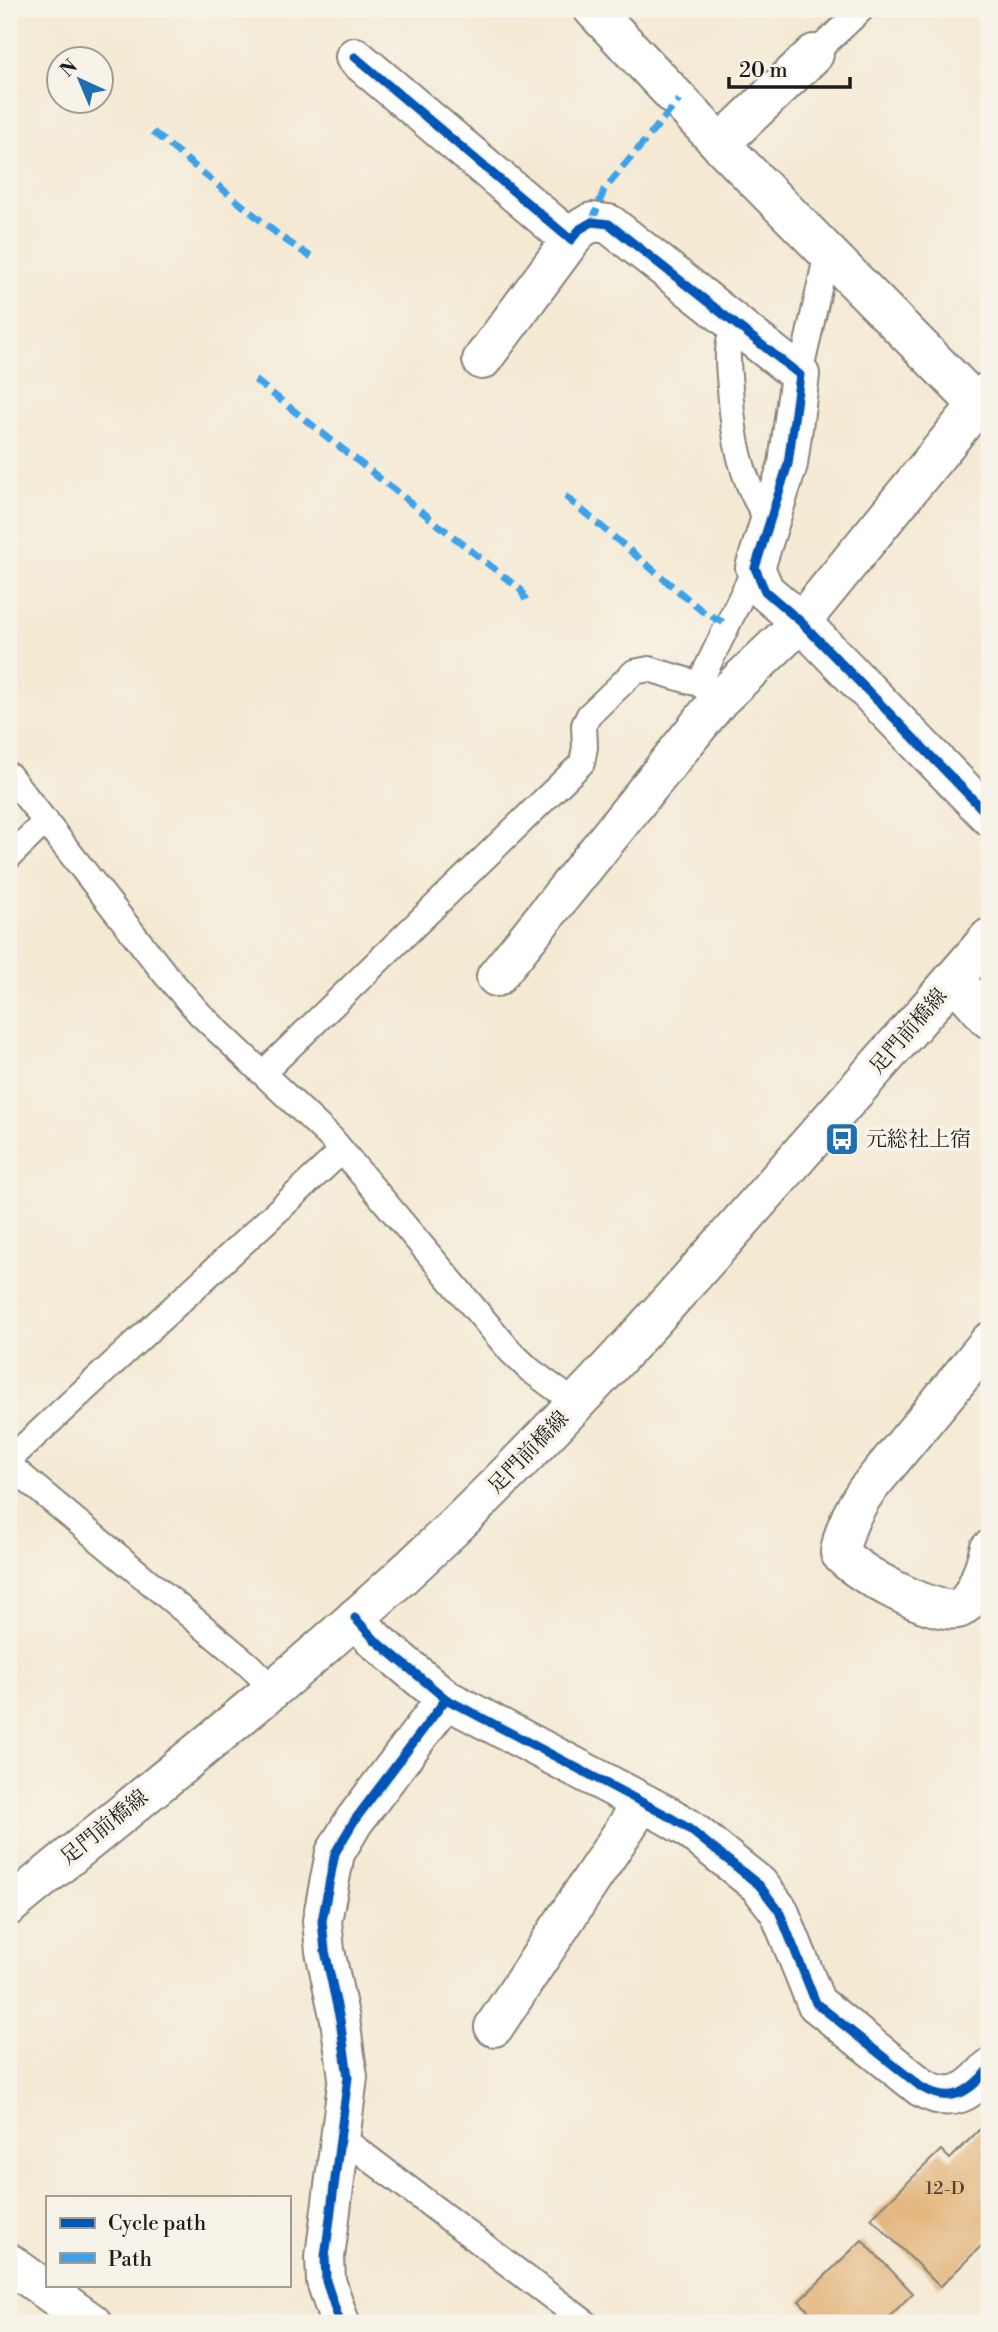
<svg xmlns="http://www.w3.org/2000/svg" width="998" height="2332" font-family="'Libre Bodoni','Noto Serif JP',serif">
<style>
.building{fill:#e4b780}
.lines{fill:none;stroke-linecap:round;stroke-linejoin:round}
.lane-casing{stroke:#888278;stroke-width:28}
.street-casing{stroke:#888278;stroke-width:42}
.secondary-casing{stroke:#888278;stroke-width:42}
.lane{stroke:#fff;stroke-width:24}
.street{stroke:#fff;stroke-width:38}
.secondary{stroke:#fff;stroke-width:38}
.quiet{stroke:#3da2ea;stroke-width:7;stroke-dasharray:14 7;stroke-linecap:butt}
.cycleway-casing{stroke:#f7f3e8;stroke-width:13}
.cycleway{stroke:#0057b8;stroke-width:9}
.labels{text-anchor:middle;stroke-width:7;stroke-linejoin:round;paint-order:stroke}
.number-label{font-size:18px;fill:#4e4335}
.street-label{font-size:21px;fill:#1c1c1c;stroke:#f7f3e8}
.poi-label{font-size:21px;fill:#1c1c1c;stroke:#f7f3e8;text-anchor:start}
</style>
<rect width="100%" height="100%" fill="#f7f3e8"/>
<filter id="ink" filterUnits="userSpaceOnUse"><feTurbulence type="fractalNoise" baseFrequency=".0143" numOctaves="2"/><feDisplacementMap in="SourceGraphic" scale="14" xChannelSelector="R" yChannelSelector="G"/><feConvolveMatrix kernelMatrix="1 2 1 2 8 2 1 2 1" color-interpolation-filters="sRGB"/></filter>
<filter id="wash" filterUnits="userSpaceOnUse"><feTurbulence type="fractalNoise" baseFrequency=".00686" numOctaves="4" result="noise"/><feDisplacementMap in="SourceGraphic" scale="28" xChannelSelector="R" yChannelSelector="G"/><feGaussianBlur stdDeviation="1.57" result="paint"/><feColorMatrix in="noise" values="0 0 0 0 0 0 0 0 0 0 0 0 0 0 0 0 0 1.4 0 .05"/><feComposite in="paint" operator="in"/></filter>
<g filter="url(#wash)">
<rect width="100%" height="100%" fill="#f4e9d3"/>
<g id="blocks">
<!-- building -->
<path class="building" d="M989,2120V2238L940,2287L871,2218L941,2150L950,2159Z
M862,2240L913,2293L883,2323H797L809,2311L799,2301Z"/>
</g>
</g>
<g filter="url(#ink)">
<use href="#blocks" fill-opacity="0" stroke="#888278" stroke-width="2"/>
<g class="lines">
<!-- lane casing -->
<g class="lane-casing">
<path id="lane" d="M814,54L862,9
M734,324C725,348 728,363 730,388C733,437 741,482 769,522
M800,375L827,253
M699,684L755,568
M9,775L165,974L200,1014L332,1139L511,1352L530,1370L575,1403
M9,857L46,821
M263,1073L582,763L585,747L584,725L589,715L634,672L649,669L699,684L719,700
M9,1460L342,1151
M9,1465L249,1665L273,1689
M341,2143L354,2147L586,2323"/>
</g>
<!-- street casing -->
<g class="street-casing">
<path id="street" d="M593,9L720,144L978,405
M355,57L571,240L580,229L592,222L609,224L800,375L788,464L755,568L765,591L801,622L989,816
M720,144L814,54
M482,360L571,240
M496,977L719,700L801,622L989,391
M954,979L989,1019
M989,1342L866,1491C853,1510 843,1530 840,1553C852,1571 940,1619 960,1608C975,1599 985,1566 989,1550
M355,1618L375,1640L446,1699L668,1816L688,1828L759,1885L779,1911L816,2003L921,2087C952,2105 969,2092 989,2069
M494,2027L642,1803
M9,2263L92,2323
M340,2323L326,2281L325,2257L348,2077L340,2020L325,1951L322,1921L335,1853L354,1821L446,1699"/>
</g>
<!-- secondary casing -->
<g class="secondary-casing">
<path id="secondary" d="M9,1906C159,1783 313,1663 453,1528C571,1414 680,1291 788,1168C855,1091 923,1015 989,938"/>
</g>
<!-- lane -->
<use href="#lane" class="lane"/>
<!-- street -->
<use href="#street" class="street"/>
<!-- secondary -->
<use href="#secondary" class="secondary"/>
<!-- quiet -->
<path class="quiet" d="M153,132L281,237L311,257
M592,222L604,190L679,100
M255,380L521,590L527,603
M565,496L702,611L728,625"/>
<!-- cycleway casing -->
<g class="cycleway-casing">
<path id="cycleway" d="M355,57L571,240L580,229L592,222L609,224L800,375L788,464L755,568L765,591L801,622L989,816
M355,1618L375,1640L446,1699L668,1816L688,1828L759,1885L779,1911L816,2003L921,2087C952,2105 969,2092 989,2069
M340,2323L326,2281L325,2257L348,2077L340,2020L325,1951L322,1921L335,1853L354,1821L446,1699"/>
</g>
<!-- cycleway -->
<use href="#cycleway" class="cycleway"/>
</g>
</g>
<!-- icons -->
<defs>
<g id="bus-square" transform="scale(1.75)"><rect x="-9" y="-9" width="18" height="18" rx="4" fill="#1f6fb2" stroke="#f7f3e8"/><path d="M-5-6H5V4H4V6H2V4H-2V6H-4V4H-5ZM-3.5-4V0h7V-4ZM-3.5 1.2v1.5H-2V1.2ZM2 1.2v1.5H3.5V1.2Z" fill="#fff"/></g>
</defs>
<g fill-rule="evenodd">
<use href="#bus-square" x="842" y="1139"/>
</g>
<g class="labels">
<!-- number labels -->
<g class="number-label">
<text x="945" y="2194">12-D</text>
</g>
<!-- street labels -->
<g class="street-label">
<text transform="translate(908 1031) rotate(-49)" y="7">足門前橋線</text>
<text transform="translate(528 1452) rotate(-46)" y="7">足門前橋線</text>
<text transform="translate(104 1827) rotate(-39)" y="7">足門前橋線</text>
</g>
<!-- poi labels -->
<g class="poi-label">
<text x="866" y="1146">元総社上宿</text>
</g>
</g>
<!-- margin -->
<rect width="998" height="2332" fill="none" stroke="#f7f3e8" stroke-width="35"/>
<!-- legend -->
<rect x="46" y="2196" width="245" height="91" fill="#f7f3e8" stroke="#9f9d96" stroke-width="2"/>
<rect x="60" y="2218" width="35" height="10" fill="#0057b8" stroke="#9f9d96" stroke-width="2"/>
<text x="108" y="2230" font-size="21" fill="#1c1c1c">Cycle path</text>
<rect x="60" y="2253" width="35" height="10" fill="#3da2ea" stroke="#9f9d96" stroke-width="2"/>
<text x="108" y="2266" font-size="21" fill="#1c1c1c">Path</text>
<!-- north arrow -->
<g transform="translate(80 80) rotate(316)"><circle r="33" fill="#f7f3e8" stroke="#9f9d96" stroke-width="2"/>
<path d="M0-5L12 26L0 18L-12 26Z" fill="#1f6fb2"/>
<text y="-10" font-size="19" font-weight="bold" text-anchor="middle" fill="#1c1c1c">N</text>
</g>
<!-- scale -->
<path d="M729 77v10h121v-10" fill="none" stroke="#1c1c1c" stroke-width="3.5"/>
<text x="739" y="77" font-size="21" fill="#1c1c1c" stroke="#f7f3e8" stroke-width="5" paint-order="stroke">20 m</text>
</svg>
